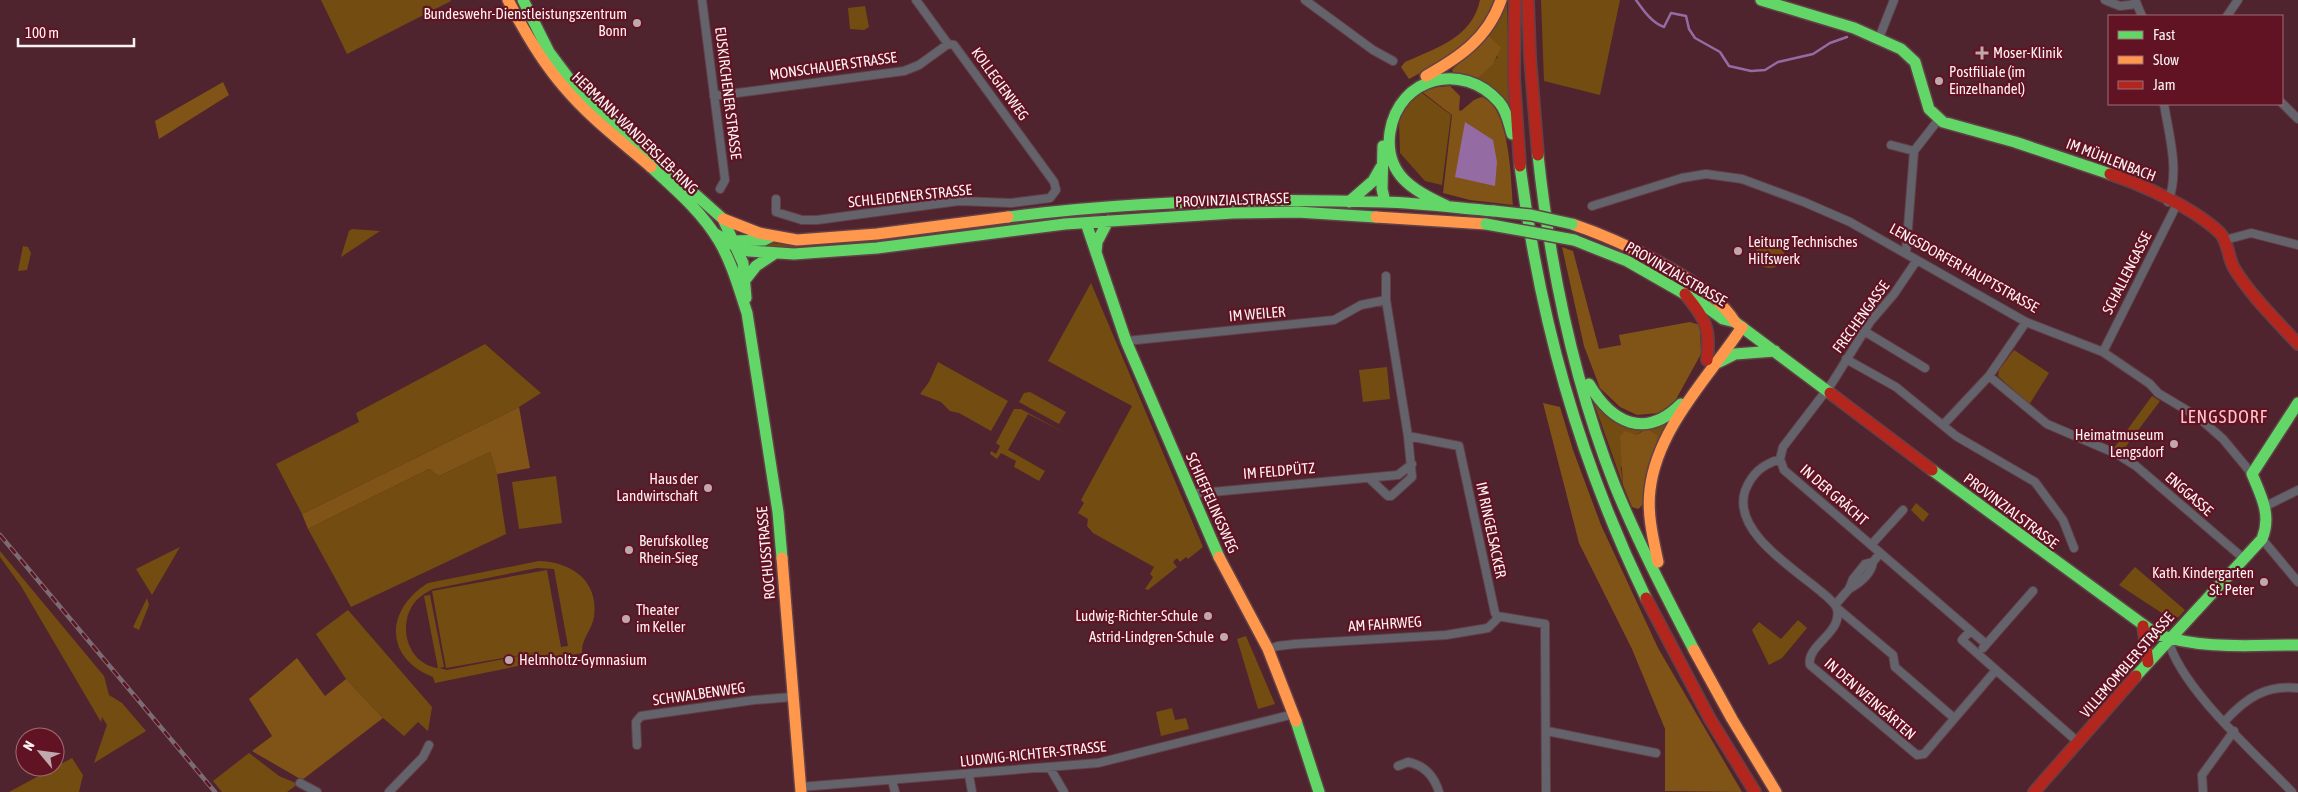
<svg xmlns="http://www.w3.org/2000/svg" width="2298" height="792" font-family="'Asap Condensed',sans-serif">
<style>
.green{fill:#734c11;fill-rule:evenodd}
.forest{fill:#805416}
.water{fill:#956ba3}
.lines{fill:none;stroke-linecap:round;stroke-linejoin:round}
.stream{stroke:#956ba3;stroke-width:2.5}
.street-casing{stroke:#614047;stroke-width:10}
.fast-casing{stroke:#614047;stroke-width:14}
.slow-casing{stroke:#614047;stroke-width:14}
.jam-casing{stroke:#614047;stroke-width:14}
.street{stroke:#64636c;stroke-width:8}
.fast{stroke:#63d668;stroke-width:11}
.slow{stroke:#ff974d;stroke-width:11}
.jam{stroke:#b3261e;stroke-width:11}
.rail-casing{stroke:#7b6b73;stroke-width:4.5}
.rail{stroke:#611323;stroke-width:2.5;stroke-dasharray:8;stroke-linecap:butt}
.fast-bridge-casing{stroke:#614047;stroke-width:14;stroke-linecap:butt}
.fast-bridge{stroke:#63d668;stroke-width:11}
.poi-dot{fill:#c0a9ad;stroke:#611323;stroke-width:2}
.labels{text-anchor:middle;stroke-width:4.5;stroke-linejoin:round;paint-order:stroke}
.poi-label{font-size:15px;fill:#fcf1f2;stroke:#611323;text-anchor:end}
.street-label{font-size:15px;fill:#fcf1f2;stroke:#611323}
.quarter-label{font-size:18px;letter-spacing:1px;fill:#fec4c8;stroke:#611323}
</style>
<rect width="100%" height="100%" fill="#50242e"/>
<!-- green -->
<path class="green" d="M321,0H450L451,1L347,54Z
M1507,0L1510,119L1476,80L1498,57L1487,34Z
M1541,0H1620L1600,95L1544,81Z
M865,6L869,27L864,30L850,29L848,8Z
M1418,90L1451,115L1442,185L1425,181L1400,153L1399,122L1406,106Z
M1062,215V220L882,242L778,249L752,248L760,242L808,246Z
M352,229L380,231L341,257L349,231Z
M1756 254a14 14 0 1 1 28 0a14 14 0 1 1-28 0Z
M23,246L28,247L31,253L27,270L18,271Z
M1091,283L1203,547L1188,559L1186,557L1180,562L1177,558L1173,562L1177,567L1148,590L1145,589L1153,577L1150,574L1154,567L1093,533L1087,526L1088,519L1078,513L1084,503L1081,500L1132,406L1048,361Z
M485,344L541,393L519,407L302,514L276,464L359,422L356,413Z
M2014,350L2049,373L2029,405L1998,376L1999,370Z
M938,362L1008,401L991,431L959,413L950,411L941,402L920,394L929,382Z
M1387,367L1390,399L1363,402L1359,370Z
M1030,392L1066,412L1059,424L1019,402L1024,393Z
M2152,396L2160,401L2121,453L2114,448Z
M1594,403L1613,419L1671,417L1657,450L1656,442L1642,431L1636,435L1621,468L1623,485Z
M1014,409H1021L1065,433L1028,414L1008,450L1045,471L1039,481L1014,467L1016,461L1001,453L997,459L990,454L991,451L996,454L1000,446L996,443Z
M490,452L497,474L506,534L351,607L308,529L429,469L439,476Z
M556,476L562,523L519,529L512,482Z
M1916,503L1929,514L1923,522L1911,510Z
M180,547L152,595L136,569Z
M0,551L104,676L109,695L122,703L146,731L94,763L107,725L102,717L101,722L21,586L0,557Z
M539,561C571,562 599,580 594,617C592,630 581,639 582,653L435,683L433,677C383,657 386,609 428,583ZM537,568L554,569L568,646L561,647L547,570L432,591L446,668L549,650L447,670L439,668L444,667L430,595L424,596L438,668C409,664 398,629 412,606C417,598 425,593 433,589Z
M2135,567L2185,610L2179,617L2171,619L2119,585Z
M147,598L149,605L139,630L133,627Z
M348,610L432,707L428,731L418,722L404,736L383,718L346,679L316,634Z
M1798,620L1807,628L1782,658L1769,665L1752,630L1759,622L1781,639Z
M1246,636L1275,704L1258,709L1237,639Z
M1172,708L1175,720L1186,718L1189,729L1161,736L1156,712Z
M249,753L279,776L298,784L287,792H222L213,781Z
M72,758L83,775L79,792H9Z"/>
<!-- forest -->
<path class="forest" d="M1480,0H1494L1482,27L1455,54L1409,79L1401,67L1405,62C1436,48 1472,38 1480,0Z
M1487,34L1501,48L1493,64L1476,80L1453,72L1452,70Z
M223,82L229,95L159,139L155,121Z
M1450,86L1460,96L1459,110L1461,111L1474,100L1481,97C1510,104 1511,181 1513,205L1470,200L1443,193L1452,115L1421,91L1428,88Z
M1562,247L1573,251L1599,349L1621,345L1619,335L1690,322L1700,325L1701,354L1675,401L1659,413L1637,415L1620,407L1600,388L1584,346Z
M1543,403L1560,407L1573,450L1601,525L1658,648L1742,792L1665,791V729L1632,649L1579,543Z
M519,407L530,468L497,474L490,452L439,476L429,469L308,529L302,514Z
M1647,429L1657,435C1657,449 1650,504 1638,509L1632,507L1623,485L1620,436L1625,431L1636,435Z
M297,658L325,696L346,679L383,718L302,780L252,751L272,736L249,699Z"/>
<!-- water -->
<path class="water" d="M1465,122L1493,140L1497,162L1495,186L1455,177Z"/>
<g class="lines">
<!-- stream -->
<path class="stream" d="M1636,0C1643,10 1652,23 1664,27L1671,13L1686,16L1689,29L1695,38L1720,52L1729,66L1751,71L1765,70L1778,62L1813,54L1830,43L1847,37"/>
<!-- street casing -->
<g class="street-casing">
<path id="street" d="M702,0L725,180L720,189
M1305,0L1373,50L1393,61
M2105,0L2120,6L2137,4
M2135,0L2142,16
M2227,16L2238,0
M1879,38L1894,0
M714,96L904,71L919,65L948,44
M2282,103L2298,119
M2164,104C2169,135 2180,172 2168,202
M1891,145L1914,151
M776,199V212L802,220H817L959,201L1011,203L1050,198L1056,190L1054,182L954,45L948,44L916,0
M1592,206L1682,178L1706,174L1742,179L1804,202L1850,222L2026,322L2103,352L2150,384L2158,393L2198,417L2223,439L2252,474
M2225,240L2251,233L2298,245
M1906,253L1914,151L1939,119
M1917,260L1894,294L1870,322L1832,383L1783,447L1780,459L1784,470L1986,644
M1386,276V300L1408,436L1459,446L1495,613L1497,616L1545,624L1546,792
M1864,331L1925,368
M1126,341L1334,320L1361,305L1386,300
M2103,352L2176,206
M1846,359L1896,387L1956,436L2035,482L2063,520L2074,548
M1989,376L2047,424L2117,454L2136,466L2243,558
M1943,425L1989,376L2026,322
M1780,459C1762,465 1752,473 1745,491C1732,531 1793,568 1819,590C1825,595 1835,602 1837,609C1843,633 1806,645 1810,665L1917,755L1924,754L1996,670
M1369,478L1388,496H1391L1412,477L1408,436
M1190,494L1398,475L1412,464
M2266,506L2298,490
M2262,539L2298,582
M1871,545L1903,510
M1849,589C1860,583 1871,575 1873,562
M1835,605L1849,589L1853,579L1865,564L1873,562L1880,553
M1837,608L1893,655L1895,667L1954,718
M1970,631L1962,640L2079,743
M2168,639C2180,688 2257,755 2292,792
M1983,648L2033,591
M1268,649L1278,646L1295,644L1446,635L1488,628L1496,620L1497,616
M2225,721C2246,698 2265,685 2298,688
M1547,731L1656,753
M637,745L636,722L641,716L754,700L792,697
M1398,766L1408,762C1424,765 1434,776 1439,792
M1050,768L1064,792
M969,775L972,792
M892,780L895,792
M300,783L317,792
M800,787L1098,763L1294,714
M389,792L423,757L429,745
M2203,792L2202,775L2234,731"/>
</g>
<!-- fast casing -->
<g class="fast-casing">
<path id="fast" d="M523,0L549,52L576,88L723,219L743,263L746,298
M1761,0L1854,28L1901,49L1915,62L1929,109L1943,122L2015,142L2110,174
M1383,146L1382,189L1385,202
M1538,155C1550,266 1574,382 1615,486C1638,542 1666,596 1694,650
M1520,166C1540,320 1578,457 1646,598
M651,167C675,189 702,212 719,241C732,263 739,289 747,313L778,512L782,558
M1349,202L1373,181L1381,167
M1447,206C1413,191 1384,174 1390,132C1399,76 1463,61 1499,102C1507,111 1509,124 1512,134
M1008,217C1132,201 1259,198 1384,202C1421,203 1457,208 1494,211
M1086,223L1126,341L1219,557
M714,233L737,247L749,251L794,254L877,248L1065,224L1233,213L1297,212L1376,217
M1574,240L1627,261L1704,305L1723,319L1735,322L1830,393
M734,241L764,240L770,237
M1096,253L1097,242L1108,221
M745,280L756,266L774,254
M1719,362L1735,354L1775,351
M1589,384C1612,423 1645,440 1681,404
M1932,470L2156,634C2203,650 2250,645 2298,645
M2136,676L2262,539C2272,515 2261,496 2252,474L2298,403
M1296,721L1319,792"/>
</g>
<!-- slow casing -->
<g class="slow-casing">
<path id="slow" d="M508,0C524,31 541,61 564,87C589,117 621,141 651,167
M1426,76C1460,57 1488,38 1501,0
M1376,217L1486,224
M723,219L759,233L797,240L877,234L1008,217
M1572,224C1616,239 1711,281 1735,322
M1219,557L1268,649L1296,721
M782,558L801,792
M1658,562C1653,538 1647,514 1650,490C1657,428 1709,377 1742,327
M1694,650L1732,719L1776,792"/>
</g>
<!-- jam casing -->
<g class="jam-casing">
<path id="jam" d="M1515,0L1514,78L1520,166
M1528,0L1530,57L1538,155
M2110,174C2143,185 2194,208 2220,233C2228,241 2228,258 2234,268C2251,296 2276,320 2298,344
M1685,294C1705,318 1711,328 1707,360
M1830,393L1932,470
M1646,598L1710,719L1755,792
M2143,626L2148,662
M2034,792L2136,676"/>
</g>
<!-- street -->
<use href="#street" class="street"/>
<!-- fast -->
<use href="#fast" class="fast"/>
<!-- slow -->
<use href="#slow" class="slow"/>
<!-- jam -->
<use href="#jam" class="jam"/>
<!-- rail casing -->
<g class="rail-casing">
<path id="rail" d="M0,535L215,792"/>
</g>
<!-- rail -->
<use href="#rail" class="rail"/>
<!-- fast-bridge casing -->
<g class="fast-bridge-casing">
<path id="fast-bridge" d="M1494,211L1531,215L1572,224
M1486,224L1574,240"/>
</g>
<!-- fast-bridge -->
<use href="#fast-bridge" class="fast-bridge"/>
</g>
<!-- markers -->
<g class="poi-dot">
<circle cx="637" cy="23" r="5"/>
<path d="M1979.5 45.5h5v5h5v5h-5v5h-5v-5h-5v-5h5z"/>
<circle cx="1939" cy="81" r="5"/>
<circle cx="1738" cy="251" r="5"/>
<circle cx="2174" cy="444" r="5"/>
<circle cx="708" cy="488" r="5"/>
<circle cx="629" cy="550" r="5"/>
<circle cx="2264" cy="582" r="5"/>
<circle cx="1208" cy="616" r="5"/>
<circle cx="626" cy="619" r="5"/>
<circle cx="1224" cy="637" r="5"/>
<circle cx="509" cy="660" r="5"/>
</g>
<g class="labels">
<!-- poi labels -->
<g class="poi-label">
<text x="627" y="19">Bundeswehr-Dienstleistungszentrum<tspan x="627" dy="17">Bonn</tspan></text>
<text x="1993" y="58" text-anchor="start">Moser-Klinik</text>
<text x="1949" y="77" text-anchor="start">Postfiliale (im<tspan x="1949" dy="17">Einzelhandel)</tspan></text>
<text x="1748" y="247" text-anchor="start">Leitung Technisches<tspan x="1748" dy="17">Hilfswerk</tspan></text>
<text x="2164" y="440">Heimatmuseum<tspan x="2164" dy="17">Lengsdorf</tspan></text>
<text x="698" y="484">Haus der<tspan x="698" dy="17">Landwirtschaft</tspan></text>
<text x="639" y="546" text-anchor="start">Berufskolleg<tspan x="639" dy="17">Rhein-Sieg</tspan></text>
<text x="2254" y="578">Kath. Kindergarten<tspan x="2254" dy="17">St. Peter</tspan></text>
<text x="636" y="615" text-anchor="start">Theater<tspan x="636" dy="17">im Keller</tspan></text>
<text x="1198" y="621">Ludwig-Richter-Schule</text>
<text x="1214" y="642">Astrid-Lindgren-Schule</text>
<text x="519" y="665" text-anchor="start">Helmholtz-Gymnasium</text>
</g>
<!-- street labels -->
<g class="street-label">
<text transform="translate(833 66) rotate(-8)" y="5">MONSCHAUER STRASSE</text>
<text transform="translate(1000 84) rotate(54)" y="5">KOLLEGIENWEG</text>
<text transform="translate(728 93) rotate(83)" y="5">EUSKIRCHENER STRASSE</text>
<text transform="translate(635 133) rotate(44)" y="5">HERMANN-WANDERSLEB-RING</text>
<text transform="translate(2111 160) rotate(21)" y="5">IM MÜHLENBACH</text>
<text transform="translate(910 196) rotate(-6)" y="5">SCHLEIDENER STRASSE</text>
<text transform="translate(1232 200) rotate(-2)" y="5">PROVINZIALSTRASSE</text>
<text transform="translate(1964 268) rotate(29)" y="5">LENGSDORFER HAUPTSTRASSE</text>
<text transform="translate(2127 273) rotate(-63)" y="5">SCHALLENGASSE</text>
<text transform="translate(1676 274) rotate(30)" y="5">PROVINZIALSTRASSE</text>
<text transform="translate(1257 314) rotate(-5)" y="5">IM WEILER</text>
<text transform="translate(1861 317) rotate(-54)" y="5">FRECHENGASSE</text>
<text transform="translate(1279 471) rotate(-5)" y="5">IM FELDPÜTZ</text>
<text transform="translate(2189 494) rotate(41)" y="5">ENGGASSE</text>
<text transform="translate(1834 495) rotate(41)" y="5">IN DER GRÄCHT</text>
<text transform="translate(1212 503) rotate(66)" y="5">SCHIEFFELINGSWEG</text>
<text transform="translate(2011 511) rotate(37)" y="5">PROVINZIALSTRASSE</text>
<text transform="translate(1491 530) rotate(78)" y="5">IM RINGELSACKER</text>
<text transform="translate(766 553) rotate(-95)" y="5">ROCHUSSTRASSE</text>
<text transform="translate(1385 624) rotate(-4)" y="5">AM FAHRWEG</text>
<text transform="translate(2127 665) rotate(-49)" y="5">VILLEMOMBLER STRASSE</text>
<text transform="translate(699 694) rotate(-8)" y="5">SCHWALBENWEG</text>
<text transform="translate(1870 699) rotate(41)" y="5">IN DEN WEINGÄRTEN</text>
<text transform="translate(1033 754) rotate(-6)" y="5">LUDWIG-RICHTER-STRASSE</text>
</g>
<!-- quarter labels -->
<g class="quarter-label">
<text x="2224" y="423">LENGSDORF</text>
</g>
</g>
<!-- legend -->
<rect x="2108" y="15" width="175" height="90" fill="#611323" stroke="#9f6c76"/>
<rect x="2118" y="31" width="25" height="8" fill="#63d668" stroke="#9f6c76"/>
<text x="2153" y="40" font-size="15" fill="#fcf1f2">Fast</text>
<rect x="2118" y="56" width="25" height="8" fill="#ff974d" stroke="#9f6c76"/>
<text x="2153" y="65" font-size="15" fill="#fcf1f2">Slow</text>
<rect x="2118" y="81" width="25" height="8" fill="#b3261e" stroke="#9f6c76"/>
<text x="2153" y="90" font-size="15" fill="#fcf1f2">Jam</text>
<!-- north arrow -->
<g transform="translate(40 752) rotate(299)"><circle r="24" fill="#611323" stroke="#9f6c76"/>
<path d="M0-4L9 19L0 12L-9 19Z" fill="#c0a9ad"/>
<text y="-8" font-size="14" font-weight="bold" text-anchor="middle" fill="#fcf1f2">N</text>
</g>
<!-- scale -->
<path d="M18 38v8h116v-8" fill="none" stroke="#fcf1f2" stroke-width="2.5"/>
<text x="25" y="38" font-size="15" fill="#fcf1f2" stroke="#611323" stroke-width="4" paint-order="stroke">100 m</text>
</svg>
